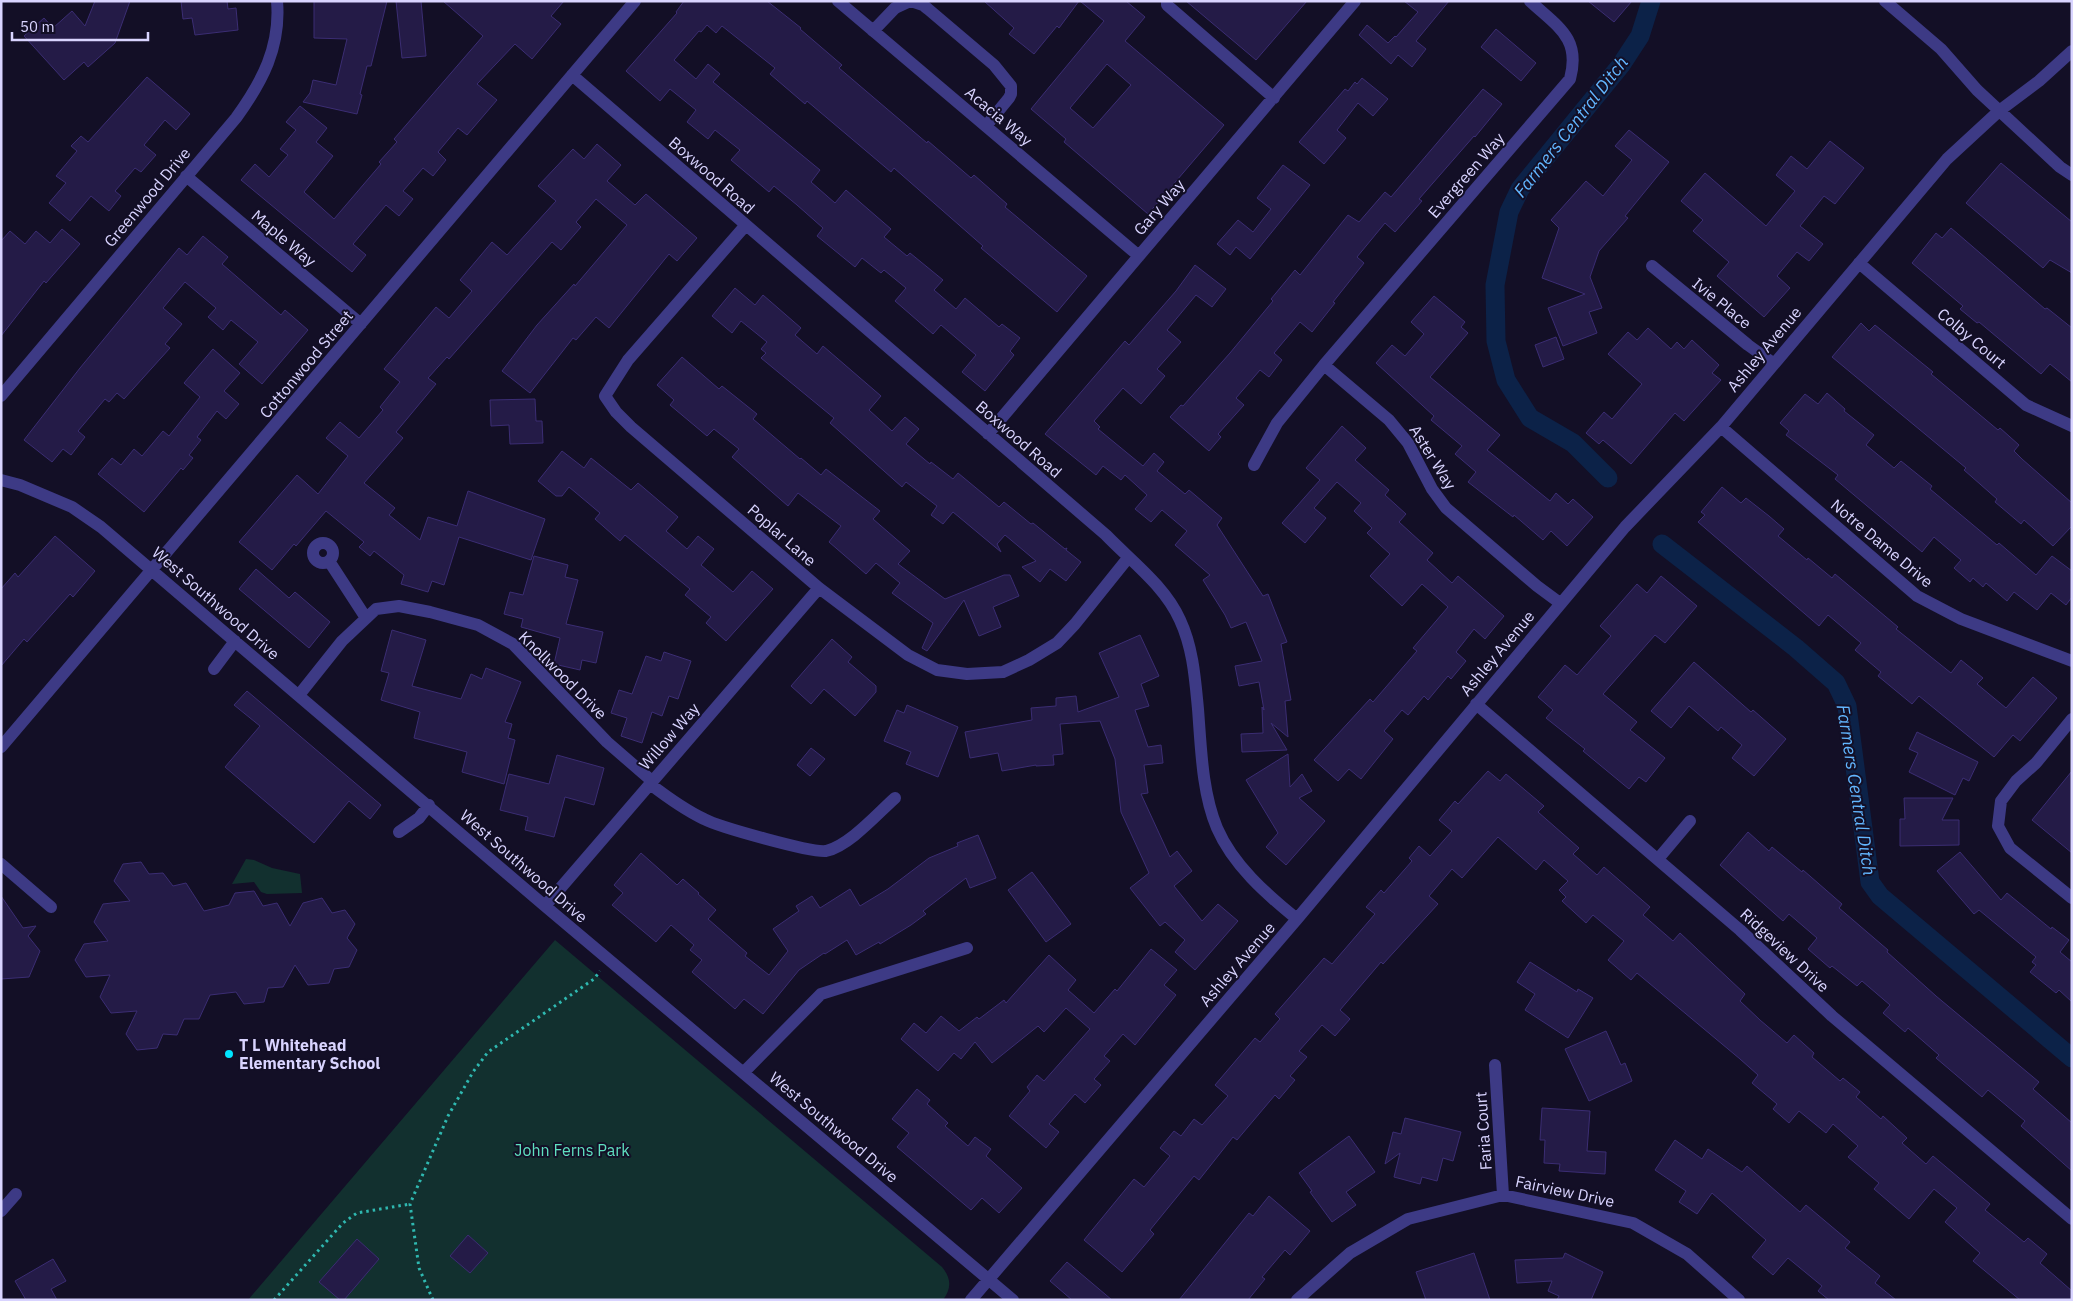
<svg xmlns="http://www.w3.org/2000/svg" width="2073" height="1301" font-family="'IBM Plex Sans',sans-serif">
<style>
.green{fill:#12302f}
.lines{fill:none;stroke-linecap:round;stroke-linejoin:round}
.canal{stroke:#0c2248;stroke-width:19}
.building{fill:#241b47;stroke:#3b2d73;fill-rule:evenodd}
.path{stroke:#2fb8b0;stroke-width:3;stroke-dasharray:2.5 4;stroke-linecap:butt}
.minor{stroke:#3d3a85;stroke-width:12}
.poi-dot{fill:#00e5ff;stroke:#130f26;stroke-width:2}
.labels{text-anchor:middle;stroke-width:4;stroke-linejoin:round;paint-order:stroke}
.street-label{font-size:16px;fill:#d9d4ff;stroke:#130f26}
.poi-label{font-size:16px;font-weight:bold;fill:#d9d4ff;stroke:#130f26;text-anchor:start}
.park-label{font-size:16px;fill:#5fe0c0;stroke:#130f26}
.water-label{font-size:18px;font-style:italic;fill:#62b6ff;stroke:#130f26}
</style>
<rect width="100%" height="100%" fill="#130f26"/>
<!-- green -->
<path class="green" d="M246,859L254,860L272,868L300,874L302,893L267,894L261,892L254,882L232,884Z
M555,940L942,1267C951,1278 952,1288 943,1300H248Z"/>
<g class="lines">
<!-- canal -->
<path class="canal" d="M1608,478L1573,443L1530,418L1506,380L1496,341L1495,285L1509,212L1520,189L1621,65L1640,36L1651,1
M1662,544L1796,648L1836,683L1847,706L1870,882L1880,896L2072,1058"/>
</g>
<!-- building -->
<path class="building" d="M95,1H130L115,43L88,67L84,62L64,80L24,36L44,18L53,28L72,11L85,26Z
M181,1H227L228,9L236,8L238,30L195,35L192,18L183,19Z
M314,1H387L371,66H367L360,94L362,95L357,114L303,102L310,93L313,80L336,85L347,39L314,38Z
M396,1H421L426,56L402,58Z
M443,1H564L551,16L561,24L532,59L515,44L477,84L497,100L467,135L458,128L438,152L446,160L433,176L423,168L403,191L413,199L399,216L386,205L353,244L366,255L352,272L241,180L255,164L269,177L288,155L280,149L296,130L286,122L300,106L327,128L316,142L333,156L304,192L334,219L381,164L379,162L397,142L394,139L483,36Z
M684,1H767L801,28L800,29L842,65L839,68L927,143L928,141L971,178L974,175L1007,204L1005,207L1087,276L1057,312L981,248L983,246L894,168L891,172L807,101L805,104L770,74L775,68L722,26L716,33L707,25L701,32L699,31L674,60L696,79L708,64L720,74L713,82L820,170L811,182L835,203L846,190L891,229L884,237L907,256L910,253L943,280L934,290L956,309L965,298L999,327L1002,324L1020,338L1010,351L1014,355L985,391L962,372L976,355L941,325L933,334L895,301L906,288L884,270L881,273L862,258L855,267L817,236L823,228L797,205L774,186L769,192L731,160L740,150L715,130L708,139L687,122L696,110L670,89L660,101L626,71L677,13L676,12Z
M984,1H1079L1059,28L1057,26L1034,54L1009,34L1014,28Z
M1080,1H1126L1145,17L1125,41L1224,125L1148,214L1064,142L1066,139L1031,109L1104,21ZM1107,64L1131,85L1093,128L1070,108Z
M1186,1H1307L1256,60Z
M1404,1H1449L1416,41L1426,49L1412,67L1398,55L1391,64L1359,35L1367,25L1388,43L1395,36L1396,37L1418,12Z
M1588,1H1632L1614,22Z
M1496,29L1536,63L1521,81L1481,47Z
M147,77L190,114L176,130L165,120L144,145L156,155L141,172L135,168L115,191L121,196L109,211L91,196L70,221L49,203L66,183L56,176L77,151L71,146L81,136L88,142Z
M1362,78L1388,99L1373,116L1358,103L1337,130L1346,138L1324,164L1299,142L1345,89L1348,91L1355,82L1357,84Z
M1483,89L1502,104L1475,137L1474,136L1419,199L1422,201L1395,232L1385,223L1357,257L1364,263L1333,302L1335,303L1312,332L1300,322L1274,353L1282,360L1269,377L1260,370L1236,398L1244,405L1218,434L1221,437L1209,451L1170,417L1181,405L1183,406L1230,353L1273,301L1271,299L1295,270L1300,275L1348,215L1359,222L1385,192L1391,197Z
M1629,130L1669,162L1625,216L1628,218L1599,251L1590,277L1602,308L1589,312L1597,333L1563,346L1548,308L1585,294L1542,278L1559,228L1551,220L1586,181L1603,196L1632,160L1615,146Z
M1830,141L1864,168L1835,204L1824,196L1800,226L1823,244L1809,261L1797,252L1777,276L1790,288L1764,317L1717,276L1729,262L1693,231L1703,220L1681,201L1705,173L1766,226L1795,191L1776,175L1791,156L1807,169Z
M597,144L621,165L607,181L635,205L646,194L697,238L677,261L669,254L609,328L596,317L576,340L573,338L530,393L502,371L537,325L574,284L575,286L627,225L596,199L576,222L581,227L561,250L552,242L449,359L447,357L428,378L436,384L396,432L403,438L364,483L395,508L389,515L420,540L428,517L457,526L468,491L545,519L531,560L459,537L444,585L432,581L428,592L401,584L404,575L374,551L370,556L359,547L364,542L326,511L296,546L294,544L272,570L239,542L297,475L318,494L348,456L326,438L340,422L359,438L383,410L380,407L400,382L384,369L436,307L449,318L472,291L460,280L492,242L507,255L556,201L538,186L573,149L584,159Z
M2001,163L2072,222V273L2050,260L2043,268L1966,203Z
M1283,165L1310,185L1250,259L1236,247L1230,255L1217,244L1238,220L1253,232L1271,209L1257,198Z
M1951,228L2045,309L2047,308L2072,328V382L2050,364L2041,374L1979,322L1977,323L1960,309L1963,306L1912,263L1936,233L1942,238Z
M62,229L80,244L46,283L44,281L1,336V241L10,231L25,244L36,231L50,243Z
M203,236L228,257L222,264L281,315L285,310L308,330L262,384L239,364L258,342L231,320L223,330L208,317L216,308L185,282L163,308L182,324L165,344L170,348L124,399L117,393L109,402L105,399L78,431L85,437L71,455L63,449L52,462L24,440L80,368L179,248L187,255Z
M1195,265L1226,289L1212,307L1196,295L1167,330L1181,342L1157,369L1165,376L1141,404L1123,388L1094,421L1100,427L1098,429L1143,466L1154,453L1164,462L1157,471L1185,494L1189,490L1222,518L1217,525L1263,596L1268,594L1287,642L1281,644L1291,700L1285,701L1288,737L1271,723L1287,750L1242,752L1241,734L1263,733L1262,707L1264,710L1259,682L1239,686L1235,666L1262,661L1246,622L1231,628L1225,615L1203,580L1210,575L1175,545L1187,531L1162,510L1151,522L1135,509L1147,495L1125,475L1121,480L1103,466L1096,475L1045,434L1125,341L1129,345L1176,291Z
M735,288L755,305L763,295L801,328L795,335L817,354L823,346L881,396L869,410L892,431L905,417L919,429L906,444L930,464L931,462L953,479L958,473L999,507L1004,502L1031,524L1033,523L1065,549L1067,548L1066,550L1081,562L1066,581L1050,569L1040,582L1022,567L1036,561L1005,535L997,544L1001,552L953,512L943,524L931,515L937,506L906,482L902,487L830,423L834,418L761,358L766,353L761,349L767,342L741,321L732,333L712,316Z
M1434,296L1465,322L1461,327L1468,333L1430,377L1500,435L1487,450L1550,501L1556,493L1568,504L1573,499L1593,517L1567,546L1551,531L1543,540L1514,515L1513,517L1468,482L1476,472L1455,454L1462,446L1431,420L1434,416L1376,363L1392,345L1405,356L1424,334L1411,322Z
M1861,323L1869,331L1875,325L1933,372L1931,374L1998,430L2000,428L2019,445L2014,451L2022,459L2072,503V526L2053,546L2024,520L2021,524L1995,502L1997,499L1964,470L1966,468L1832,357Z
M1648,328L1671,349L1677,342L1684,349L1692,340L1719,365L1712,373L1721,380L1684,421L1675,413L1631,464L1603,440L1599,444L1586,433L1604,412L1612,419L1642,384L1608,354L1628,332L1637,340Z
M1556,337L1564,359L1543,367L1535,345Z
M213,349L240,373L224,391L239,404L226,419L217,411L197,437L201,440L189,455L193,458L183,470L181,468L144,512L98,474L112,458L121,465L134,449L142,456L163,431L169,436L200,397L184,383Z
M682,357L719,389L722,386L757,414L753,419L800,459L801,458L821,475L826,469L880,511L873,519L910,551L898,564L945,599L1004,575H1010L1019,596L993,607L1001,627L979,636L964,600L927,651L922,648L933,623L892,593L900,583L876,563L866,574L829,542L841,526L798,493L788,506L732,457L739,449L714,429L707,436L670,405L674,400L657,385Z
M1827,393L1845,409L1844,411L1874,435L1866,445L1894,468L1901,461L1932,486L1930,489L1997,545L1999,543L2036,575L2052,556L2072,571V597L2066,605L2051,593L2037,610L2014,592L2007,601L1986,583L1983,587L1973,578L1970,582L1954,568L1961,560L1934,537L1922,552L1835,479L1838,475L1786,435L1789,431L1780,423L1805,394L1818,404Z
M535,399L536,421H542L543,443L510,444L509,425L491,426L490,400Z
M1342,426L1366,448L1355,460L1389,490L1385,495L1406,514L1399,522L1433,553L1427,560L1452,583L1458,576L1504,616L1485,639L1474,629L1456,652L1466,661L1451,679L1448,676L1428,700L1424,696L1408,715L1402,710L1384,731L1393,739L1361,779L1349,769L1338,781L1314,760L1370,699L1373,702L1417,651L1413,648L1448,607L1422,584L1402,606L1370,576L1390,554L1367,533L1372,528L1354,511L1361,503L1337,482L1314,508L1326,518L1305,543L1282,523L1320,480L1306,468Z
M562,451L584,468L591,458L631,490L638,483L678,517L666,531L687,549L698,536L714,549L701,565L733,592L752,571L773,589L726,641L706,623L711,617L685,595L690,589L625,535L620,541L595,519L600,513L569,487L562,496H556L538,481Z
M1722,487L1741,503L1746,498L1769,516L1784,529L1778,536L1807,560L1808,558L1832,578L1835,574L1898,627L1896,629L1951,673L1961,660L1983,678L1977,684L2006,708L2033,677L2057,698L2020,741L2013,735L1994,757L1919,696L1912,704L1878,676L1881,672L1855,650L1861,643L1828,615L1819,626L1698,522L1705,515L1701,512Z
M55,536L95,571L73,597L70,594L27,642L24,639L1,666V589L15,573L18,577Z
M534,556L568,565L565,577L578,580L566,624L603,632L596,663L582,660L580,670L554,664L560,638L521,627L523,619L504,614L510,592L523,595Z
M256,569L289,598L295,592L330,622L309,648L239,589Z
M1661,576L1697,606L1665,643L1655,635L1603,694L1637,722L1630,730L1665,758L1646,782L1639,777L1629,789L1583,751L1585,749L1546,718L1553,710L1538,697L1565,665L1577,675L1611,636L1600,626L1637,584L1647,593Z
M392,630L426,640L412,686L461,699L471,674L482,679L486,668L521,682L505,722L512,724L508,738L515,740L504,784L462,772L467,752L414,738L420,712L381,700L389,673L381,671Z
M1140,635L1159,676L1141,684L1149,706L1135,710L1148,747L1161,745L1163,763L1144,765L1148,793L1141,794L1170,857L1177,851L1192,871L1174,886L1202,921L1218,904L1238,921L1195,970L1175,952L1185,940L1165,922L1160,926L1130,888L1149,873L1121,812L1115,759L1100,721L1060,724L1063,754L1053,755L1054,765L1036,766V765L1002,771L998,753L970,758L965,732L1032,720L1031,708L1056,706V698L1076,696L1078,712L1119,697L1099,653Z
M832,639L852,657L848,662L876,686V692L855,716L824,689L811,704L791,686Z
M664,652L691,661L678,699L669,696L662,716L652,712L642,743L621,736L627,718L611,713L619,690L632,694L646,656L661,661Z
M1694,662L1751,712L1753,710L1786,739L1754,776L1732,758L1742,745L1721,727L1718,731L1689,706L1671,728L1651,711Z
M247,691L381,805L370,819L349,801L314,843L225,767L260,726L234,705Z
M907,705L958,727L938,777L906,764L911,752L884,741L897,710L904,713Z
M1917,732L1978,762L1969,781L1963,778L1955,795L1909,772L1918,753L1909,749Z
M811,748L825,759L810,776L797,765Z
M1288,754L1290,787L1302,774L1312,791L1299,798L1325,821L1286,865L1266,847L1278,833L1246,780Z
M557,755L604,768L594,805L565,797L554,837L525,830L528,817L500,810L509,774L549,784Z
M1488,771L1500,781L1506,774L1544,806L1538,812L1579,848L1573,854L1597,875L1604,867L1650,907L1643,915L1673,941L1680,933L1745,994L1740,1001L1760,1020L1787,1043L1794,1035L1814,1053L1812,1057L1840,1081L1843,1078L1860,1092L1856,1097L1881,1119L1883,1116L1907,1138L1902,1143L1926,1164L1933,1156L1990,1204L1985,1210L2024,1242L2028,1238L2047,1254L2040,1263L2072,1291V1300H2020L1973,1261L1980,1253L1945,1222L1957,1208L1934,1189L1909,1219L1874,1189L1879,1183L1848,1157L1858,1146L1833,1124L1826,1133L1799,1111L1789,1123L1773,1109L1777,1104L1752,1083L1758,1075L1740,1059L1637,973L1631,980L1608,960L1624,941L1593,915L1586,923L1562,901L1566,897L1559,890L1568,881L1544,860L1536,870L1498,837L1462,878L1452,869L1429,896L1438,904L1383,964L1381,962L1340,1010L1350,1019L1335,1036L1322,1025L1299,1051L1307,1057L1290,1076L1295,1080L1279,1099L1275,1095L1237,1140L1233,1137L1199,1180L1194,1176L1150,1230L1154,1234L1122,1272L1084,1240L1134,1179L1144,1187L1170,1156L1160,1148L1174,1131L1181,1136L1194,1119L1202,1125L1228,1096L1215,1085L1255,1038L1260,1042L1280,1019L1275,1014L1324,958L1332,964L1375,914L1366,907L1381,890L1384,893L1412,861L1409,858L1419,846L1430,856L1452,831L1439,820L1455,801L1458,804Z
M2072,771V853L2032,820Z
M1904,798H1953L1942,820H1959V845L1900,846V819H1905Z
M1748,832L1769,851L1772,847L1802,872L1803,870L1842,904L1839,908L1888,950L1887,952L1936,996L2039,1082L2033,1089L2072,1123V1171L2021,1126L2025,1121L1988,1090L1982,1097L1936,1058L1939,1055L1908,1028L1905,1032L1883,1013L1890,1005L1862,981L1857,986L1832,966L1830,968L1808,949L1817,938L1789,914L1783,921L1720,865Z
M978,835L996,878L970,888L966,878L923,911L926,914L911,925L880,944L879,942L856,955L847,940L825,954L824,953L799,970L763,1014L744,999L735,1009L692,972L702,960L690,950L694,945L671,925L656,942L612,905L623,893L614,885L641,853L677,885L683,879L699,893L698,894L716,910L708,919L747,953L745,956L769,975L788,951L773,929L799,911L796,906L812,896L820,908L850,889L860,906L888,889L929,858L958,846L957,843Z
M1960,852L2001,900L2007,893L2051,929L2052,927L2069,940L2060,952L2072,962V1002L2059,990L2056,993L2030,972L2036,965L2032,962L2036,957L1979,910L1974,914L1937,871Z
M141,862L149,874L163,873L173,886L186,883L204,911L229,905L235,893L254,891L263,906L277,903L290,926L303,903L322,898L332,913L345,910L355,924L347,938L357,950L349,967L334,969L329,983L308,985L295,965L283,987L268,988L264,1002L244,1004L236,992L210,995L199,1019H184L177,1035L163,1034L157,1048L137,1050L126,1034L137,1011L111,1013L100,997L110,975L86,977L75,960L84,944L108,941L94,922L103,904L130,901L114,881L123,864Z
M1032,872L1071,924L1046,942L1008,890Z
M1,896L23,928L36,926L28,936L40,951L29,977L1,979Z
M1151,949L1177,970L1164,985L1176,995L1135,1045L1123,1034L1104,1056L1110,1061L1094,1079L1101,1085L1085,1103L1075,1094L1049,1124L1059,1132L1046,1148L1009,1116L1030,1091L1027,1087L1037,1075L1044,1081L1090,1029L1066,1008L1044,1032L1038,1026L992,1063L975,1042L961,1059L954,1053L938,1071L901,1039L914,1023L926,1033L941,1016L959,1031L977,1017L979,1019L1004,1000L1006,1003L1049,955L1076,980L1068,990L1094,1013L1115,989L1117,991Z
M1530,962L1577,992L1578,989L1593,998L1568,1038L1525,1010L1535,994L1517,982Z
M1606,1031L1621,1065L1625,1063L1632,1081L1589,1101L1565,1049Z
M917,1089L930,1100L927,1104L948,1123L945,1126L968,1146L975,1137L991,1149L986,1156L1022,1188L999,1213L982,1198L971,1210L897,1147L909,1133L892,1119Z
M1542,1108L1590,1111L1587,1151L1606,1152L1605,1174L1559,1171L1560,1164L1544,1163L1545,1140H1540Z
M1405,1118L1461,1132L1453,1161L1443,1158L1437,1181L1422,1177L1420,1184L1394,1177L1400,1153L1385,1164L1393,1132L1401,1134Z
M1349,1136L1375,1172L1346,1192L1356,1205L1332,1222L1310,1192L1312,1191L1299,1173Z
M1675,1140L1702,1159L1708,1149L1742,1172L1747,1166L1800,1212L1806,1205L1850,1242L1845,1248L1880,1276L1875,1283L1896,1300H1829L1818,1291L1822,1286L1788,1258L1773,1275L1752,1257L1766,1240L1712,1193L1697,1214L1679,1202L1686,1191L1655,1170Z
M1269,1196L1310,1231L1290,1255L1285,1250L1262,1277L1265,1279L1248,1300H1179L1249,1213L1253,1216Z
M468,1235L488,1253L470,1273L450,1256Z
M357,1239L379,1259L344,1300H340L319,1282Z
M1474,1253L1490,1300H1426L1416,1272Z
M1565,1253L1603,1272L1591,1300H1557L1559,1296L1548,1291L1552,1281L1517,1283L1515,1260L1563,1258Z
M53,1259L66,1281L51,1289L57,1300H26L15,1281Z
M1067,1262L1112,1300H1072L1050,1281Z"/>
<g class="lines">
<!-- path -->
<path class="path" d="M274,1300L343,1223L357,1213L410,1204
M433,1300L419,1268L410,1204L448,1116L473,1072L488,1052L594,979L600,971"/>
<!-- minor -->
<path class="minor" d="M838,1L1139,256
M911,1L923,5L928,9L994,65L1011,86V94L1009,98L986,126
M1167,1V5L1274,98
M1885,1L1941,49L1977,90L2060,167L2072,175
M873,31L895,8L910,1
M572,75L1106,535C1131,561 1165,586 1180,620C1193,648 1195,678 1198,709C1201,747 1202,793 1217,828C1233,865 1266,894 1297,919
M186,176L361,324
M745,226L628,360L605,396L616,412L631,427L819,588L908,655L937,670L967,674L1003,672L1029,660L1057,643L1075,624L1128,558
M1859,263L2026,405L2072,426
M1652,266L1748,345L1773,363
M1324,365L1389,420L1408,443L1432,489L1446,508L1537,586L1560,603
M1,396L236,118C262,82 281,47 277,1
M1721,427L1917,596L1961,619L2072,661
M988,434L1355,1
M1254,465L1277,423L1324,365L1570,79C1581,38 1558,27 1530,1
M1,480L20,485L72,507L101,527L545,906L1013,1300
M313 553a10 10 0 1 1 20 0a10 10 0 1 1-20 0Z
M329,561L366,618
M214,669L235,641
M299,695L342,641L376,609L399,606L430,612L478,625L513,644L607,742L652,781
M1476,704L1740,930L1832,1016L2072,1219
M2072,719L2036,763L2016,781L2001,801L1998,826L2010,848L2072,898
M1,747L635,1
M650,784C667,797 685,810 704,819C719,827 812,853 826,851C849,846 877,814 895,798
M399,832L419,818L429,805
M1658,859L1690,821
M1,864L51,907
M545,906L819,588
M1495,1065L1503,1195
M744,1072L821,994L967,948
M1,1211L16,1194
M971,1300L1297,919L1625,527L1721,427L1947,159L1999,111L2039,81L2072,51
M1297,1300L1350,1253L1408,1219L1503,1195L1633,1223L1687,1254L1739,1300"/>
</g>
<!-- markers -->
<circle class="poi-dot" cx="229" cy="1054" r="5"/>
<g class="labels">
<!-- street labels -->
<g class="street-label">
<text transform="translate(999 116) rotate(40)" y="6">Acacia Way</text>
<text transform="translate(712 175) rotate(41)" y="6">Boxwood Road</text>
<text transform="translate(1466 175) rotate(-49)" y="6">Evergreen Way</text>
<text transform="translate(147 197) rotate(-50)" y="6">Greenwood Drive</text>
<text transform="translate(1159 207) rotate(-49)" y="6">Gary Way</text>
<text transform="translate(284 238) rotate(40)" y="6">Maple Way</text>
<text transform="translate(1722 303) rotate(39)" y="6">Ivie Place</text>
<text transform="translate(1972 338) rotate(40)" y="6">Colby Court</text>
<text transform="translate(1764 349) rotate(-50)" y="6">Ashley Avenue</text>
<text transform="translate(306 364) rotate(-50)" y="6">Cottonwood Street</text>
<text transform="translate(1019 439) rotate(41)" y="6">Boxwood Road</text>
<text transform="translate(1433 457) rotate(58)" y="6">Aster Way</text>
<text transform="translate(782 535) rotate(41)" y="6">Poplar Lane</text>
<text transform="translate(1882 543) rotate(40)" y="6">Notre Dame Drive</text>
<text transform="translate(216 603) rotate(41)" y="6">West Southwood Drive</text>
<text transform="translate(1497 653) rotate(-50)" y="6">Ashley Avenue</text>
<text transform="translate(563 675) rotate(45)" y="6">Knollwood Drive</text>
<text transform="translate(669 736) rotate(-49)" y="6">Willow Way</text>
<text transform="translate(524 866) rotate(41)" y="6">West Southwood Drive</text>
<text transform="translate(1785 950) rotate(43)" y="6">Ridgeview Drive</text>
<text transform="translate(1237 964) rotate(-49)" y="6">Ashley Avenue</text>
<text transform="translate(834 1127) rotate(40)" y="6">West Southwood Drive</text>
<text transform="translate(1483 1131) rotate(-94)" y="6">Faria Court</text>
<text transform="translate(1565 1191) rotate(12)" y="6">Fairview Drive</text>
</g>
<!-- poi labels -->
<g class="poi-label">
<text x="239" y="1051">T L Whitehead<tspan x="239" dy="18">Elementary School</tspan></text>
</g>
<!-- park labels -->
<g class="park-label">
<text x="572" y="1156">John Ferns Park</text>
</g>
<!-- water labels -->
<g class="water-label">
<text transform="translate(1571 127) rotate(-52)" y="6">Farmers Central Ditch</text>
<text transform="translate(1856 790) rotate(81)" y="6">Farmers Central Ditch</text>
</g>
</g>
<!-- border -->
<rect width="2073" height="1301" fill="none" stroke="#d9d4ff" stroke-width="5"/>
<!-- scale -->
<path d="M12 32v8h136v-8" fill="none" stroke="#d9d4ff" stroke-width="2.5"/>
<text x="20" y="32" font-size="15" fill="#d9d4ff" stroke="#130f26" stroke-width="4" paint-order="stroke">50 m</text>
</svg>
